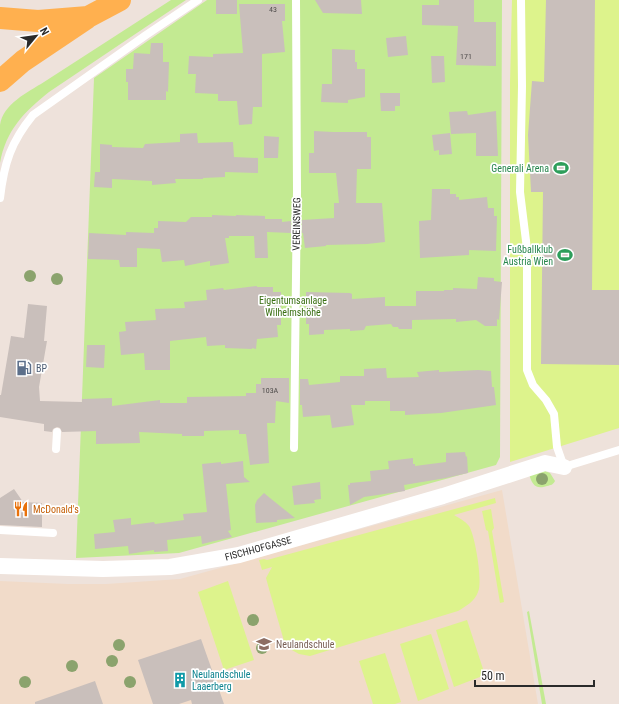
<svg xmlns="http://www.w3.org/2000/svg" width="619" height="704" font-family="'Roboto Condensed',sans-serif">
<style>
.education{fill:#f1dbc9}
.green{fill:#c3ea92}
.pitch{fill:#ddf38c}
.building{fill:#c9bfbb}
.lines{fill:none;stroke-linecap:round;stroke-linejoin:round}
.service{stroke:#fff;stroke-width:8}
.minor{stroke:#fff;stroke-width:16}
.primary{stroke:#ffb04f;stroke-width:22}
.tree{fill:#8ba36d}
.labels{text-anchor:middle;stroke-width:3.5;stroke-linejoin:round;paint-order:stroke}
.number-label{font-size:8px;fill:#524f4e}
.leisure-label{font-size:10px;fill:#27864d;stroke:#fff;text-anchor:end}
.street-label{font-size:10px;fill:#2a2a2a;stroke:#fff}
.park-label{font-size:10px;fill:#3a6f13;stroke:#fff}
.service-label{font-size:10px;fill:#4e5e75;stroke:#fff;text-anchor:start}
.food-label{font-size:10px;fill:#c56008;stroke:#fff;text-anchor:start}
.education-label{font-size:10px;fill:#785e54;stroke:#fff;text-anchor:start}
.culture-label{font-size:10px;fill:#0d838f;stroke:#fff;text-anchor:start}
</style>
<rect width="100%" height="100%" fill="#eee2db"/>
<!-- education -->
<path class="education" d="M502,490L538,704H0V581L68,584H106L180,579Z"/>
<!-- green -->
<path class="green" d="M171,0H186L49,92C24,112 6,130 0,163C0,150 0,137 0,125C3,104 28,92 44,82Z
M207,0H502L500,457L496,465L179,553L76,558L94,78Z
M545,471L550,473L555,481C553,485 551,485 547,486C535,490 532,484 529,474Z
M529,611L546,704H542L527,612Z"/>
<!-- pitch -->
<path class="pitch" d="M512,0H619V428L510,462V83Z
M495,498L496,503L454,515C459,518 465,521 469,526C475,535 483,582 478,592C475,601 465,607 458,611L310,656L299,654L290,649L284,641L269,589L266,578L272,567L262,570L259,560L264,559L267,560Z
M491,509L494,528L492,531L504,602L500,603L488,531L486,530L482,511Z
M228,581L254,660L224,670L198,592Z
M467,620L485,675L454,687L436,630Z
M431,634L449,689L418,701L400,644Z
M385,653L401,702L395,704H373L359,661Z"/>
<!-- building -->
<path class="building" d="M216,0H237V14H216Z
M315,0H361L362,14L323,13Z
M439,0H474V22H496V66L456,65L458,26L422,25V5H439Z
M546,0H595L592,290H619V365L541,364L543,192H531L528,135L532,81L544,82Z
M239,4H285V21H282L285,52L262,54V107H253L252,124L239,125L237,101H218V94L195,93L196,74H188L189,56L213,57V54L243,53Z
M406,36L408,55L388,57L386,38Z
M151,43H163V62H169L168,92L166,91V100H128V82H126V69H133L134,53L150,54Z
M332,49L355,50V62H357V69H365V97L348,100V103L321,102L322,84H332Z
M431,56H444L445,82L432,83Z
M380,93H400V106H395V111H381Z
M467,111L468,115L496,111L498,156H476V133L451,134L449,112Z
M314,131L333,132H367V137H371V169H357L356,203H382L385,242L367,244L326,245V246L305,248L303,233H302V220L334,218V203H339L336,173H309V153H314Z
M197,133L198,143L233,142L234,157L258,158V173L225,172V177L203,178V179H175L176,183L152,185V181L112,179V188L94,187L95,172H100V144L112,145V147L143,148L145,144L180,142V134Z
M450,133L452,154L439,155V150L434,151L432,135Z
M264,136L279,137L278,158H264Z
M432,189H450V194H456V197H459V200L487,197L488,208H494V216H497L496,251L469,250V255L420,258L419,221L431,220Z
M212,215L236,216V215L265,216V219H282V222L291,221V233L267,232L268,258H255L254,236H229V238H225L229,263L210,266V261L185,266L184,260L162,262L160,249L137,248V267H120L119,260L88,259L89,233L126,235V232L154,233V228H158V221L186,222L191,217H212Z
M478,277L494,278V281L502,282L499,320L497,319V326H485L476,320L456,322V319L412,320V329H399L398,327H393L391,324L366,326L364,330L350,331V329L324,330V334L309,335V324H306V292L350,293L352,294V299L385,297V306H416V291H444V290H453V288L477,289Z
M257,286V287H273V292H281V325H277L278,337L257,339L256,349L252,348V349L225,348V345L207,346L206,337L170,341V370H145L144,353L121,355L119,332L126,331L125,322L156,320L155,309L185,308L184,302L207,300L206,290L223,288L224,290Z
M28,304L47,306L44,341H47L39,387L40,401L82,402V399L112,398V406L160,400V403H187V397L246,396V393H256V384H261V378H289V403L276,401L275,423H267L269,463L250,465L246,434H239V430L204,431V436H182V434L139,432L140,443L96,444V431L62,432L60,428L57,427L53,429L52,432L44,431V424L0,417V395H1L11,336L24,338Z
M87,345H105L104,368L86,367Z
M386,368L387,378L419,377L417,372L439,370V372L478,370L491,371L492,387H494L496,405L441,413L405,415V411H390V401H365V405H351L354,425L332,428L330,415L303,417L302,405H300V379H308L309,385L340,382V376H364V369Z
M465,452L466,457L467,456L468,473L446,478L404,485L405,491L364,497L350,505L348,485H350V483L371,481L370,471L389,469L388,461L413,458V464H415V466L446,462V453Z
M243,461L244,477L250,482L226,484L231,530L228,531L232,537L202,544L201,536L167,540L168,551L154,552V550L129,554L128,546L95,549L94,534L115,532L113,520L131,518V525L154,522L155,524L184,520L183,514L207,512L202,464L221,462V464Z
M320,482L321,499L314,500L315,503L294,505L292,486Z
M14,489L23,502L42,503V527L0,525V498Z
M264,493L270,498L295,518L277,520V522L256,523L255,505L257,500Z
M201,639L224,704H192L191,700L179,704H153L138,660Z
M95,681L103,704H35V702Z"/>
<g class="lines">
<!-- service -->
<path class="service" d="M521,0L522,86L520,192L527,249V370L533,385L546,400L554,414L557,447L564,467L619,450
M0,198C4,163 11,142 33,115L146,35L198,0
M294,448L297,191L296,0
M56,449L57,432
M0,530L53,533"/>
<!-- minor -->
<path class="minor" d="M0,566L103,569L170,567L239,555L443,496L545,463L564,467"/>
<!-- primary -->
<path class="primary" d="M0,18L38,21L88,17L120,0
M0,81L23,61L87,18"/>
</g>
<!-- trees -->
<g class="tree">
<circle cx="30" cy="276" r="6"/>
<circle cx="57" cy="279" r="6"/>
<circle cx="542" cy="479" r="6"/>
<circle cx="253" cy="620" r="6"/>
<circle cx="119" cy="645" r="6"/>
<circle cx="262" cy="648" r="6"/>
<circle cx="112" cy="661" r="6"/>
<circle cx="72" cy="666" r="6"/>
<circle cx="25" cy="682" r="6"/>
<circle cx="130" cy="682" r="6"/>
</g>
<!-- icons -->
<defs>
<g id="stadium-bare" transform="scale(1.2)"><path d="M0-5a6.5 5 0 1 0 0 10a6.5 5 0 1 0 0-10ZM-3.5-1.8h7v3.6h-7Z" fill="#2e9e5b" stroke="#fff" stroke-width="2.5" paint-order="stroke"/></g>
<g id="fuel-bare" transform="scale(1.2)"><path d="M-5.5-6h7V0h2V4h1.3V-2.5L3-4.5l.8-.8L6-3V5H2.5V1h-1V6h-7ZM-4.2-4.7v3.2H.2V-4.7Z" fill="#5c6f8a" stroke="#fff" stroke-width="2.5" paint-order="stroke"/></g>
<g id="restaurant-bare" transform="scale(1.2)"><path d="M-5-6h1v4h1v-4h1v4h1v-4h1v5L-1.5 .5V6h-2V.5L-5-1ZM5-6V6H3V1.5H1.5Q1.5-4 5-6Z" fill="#e8710a" stroke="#fff" stroke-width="2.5" paint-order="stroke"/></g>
<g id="school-bare" transform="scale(1.2)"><path d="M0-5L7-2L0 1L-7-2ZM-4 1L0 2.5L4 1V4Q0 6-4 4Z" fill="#8d6e63" stroke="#fff" stroke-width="2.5" paint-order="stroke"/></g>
<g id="building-bare" transform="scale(1.2)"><path d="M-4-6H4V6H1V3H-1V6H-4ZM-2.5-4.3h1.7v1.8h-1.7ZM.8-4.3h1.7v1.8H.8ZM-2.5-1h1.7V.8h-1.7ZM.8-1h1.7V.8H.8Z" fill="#0f9aa8" stroke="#fff" stroke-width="2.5" paint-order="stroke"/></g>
</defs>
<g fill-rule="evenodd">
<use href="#stadium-bare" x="561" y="168"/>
<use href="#stadium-bare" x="565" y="255"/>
<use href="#fuel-bare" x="24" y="368"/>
<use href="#restaurant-bare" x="21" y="509"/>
<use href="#school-bare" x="264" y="644"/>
<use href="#building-bare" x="180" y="680"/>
</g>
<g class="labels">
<!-- number labels -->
<g class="number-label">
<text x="273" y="12">43</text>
<text x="466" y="59">171</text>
<text x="270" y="393">103A</text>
</g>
<!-- leisure labels -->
<g class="leisure-label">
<text x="549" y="172">Generali Arena</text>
<text x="553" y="253">Fußballklub<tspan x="553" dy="12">Austria Wien</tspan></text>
</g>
<!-- street labels -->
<g class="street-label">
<text transform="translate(296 224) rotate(-89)" y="4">VEREINSWEG</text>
<text transform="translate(258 548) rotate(-15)" y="4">FISCHHOFGASSE</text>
</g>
<!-- park labels -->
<g class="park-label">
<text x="293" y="304">Eigentumsanlage<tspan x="293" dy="12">Wilhelmshöhe</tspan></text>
</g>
<!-- service labels -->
<g class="service-label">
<text x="36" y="372">BP</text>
</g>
<!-- food labels -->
<g class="food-label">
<text x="33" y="513">McDonald's</text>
</g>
<!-- education labels -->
<g class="education-label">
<text x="276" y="648">Neulandschule</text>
</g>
<!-- culture labels -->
<g class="culture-label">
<text x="192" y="678">Neulandschule<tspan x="192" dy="12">Laaerberg</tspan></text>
</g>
</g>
<!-- north arrow -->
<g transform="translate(36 36) rotate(61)" stroke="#ffffff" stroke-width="3" paint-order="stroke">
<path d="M0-3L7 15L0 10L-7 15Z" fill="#2a2a2a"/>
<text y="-6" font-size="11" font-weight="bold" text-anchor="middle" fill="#2a2a2a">N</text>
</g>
<!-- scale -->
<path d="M475 680v6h119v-6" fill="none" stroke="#2a2a2a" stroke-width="2"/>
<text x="481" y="680" font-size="12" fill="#2a2a2a" stroke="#ffffff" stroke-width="3" paint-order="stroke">50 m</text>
</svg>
